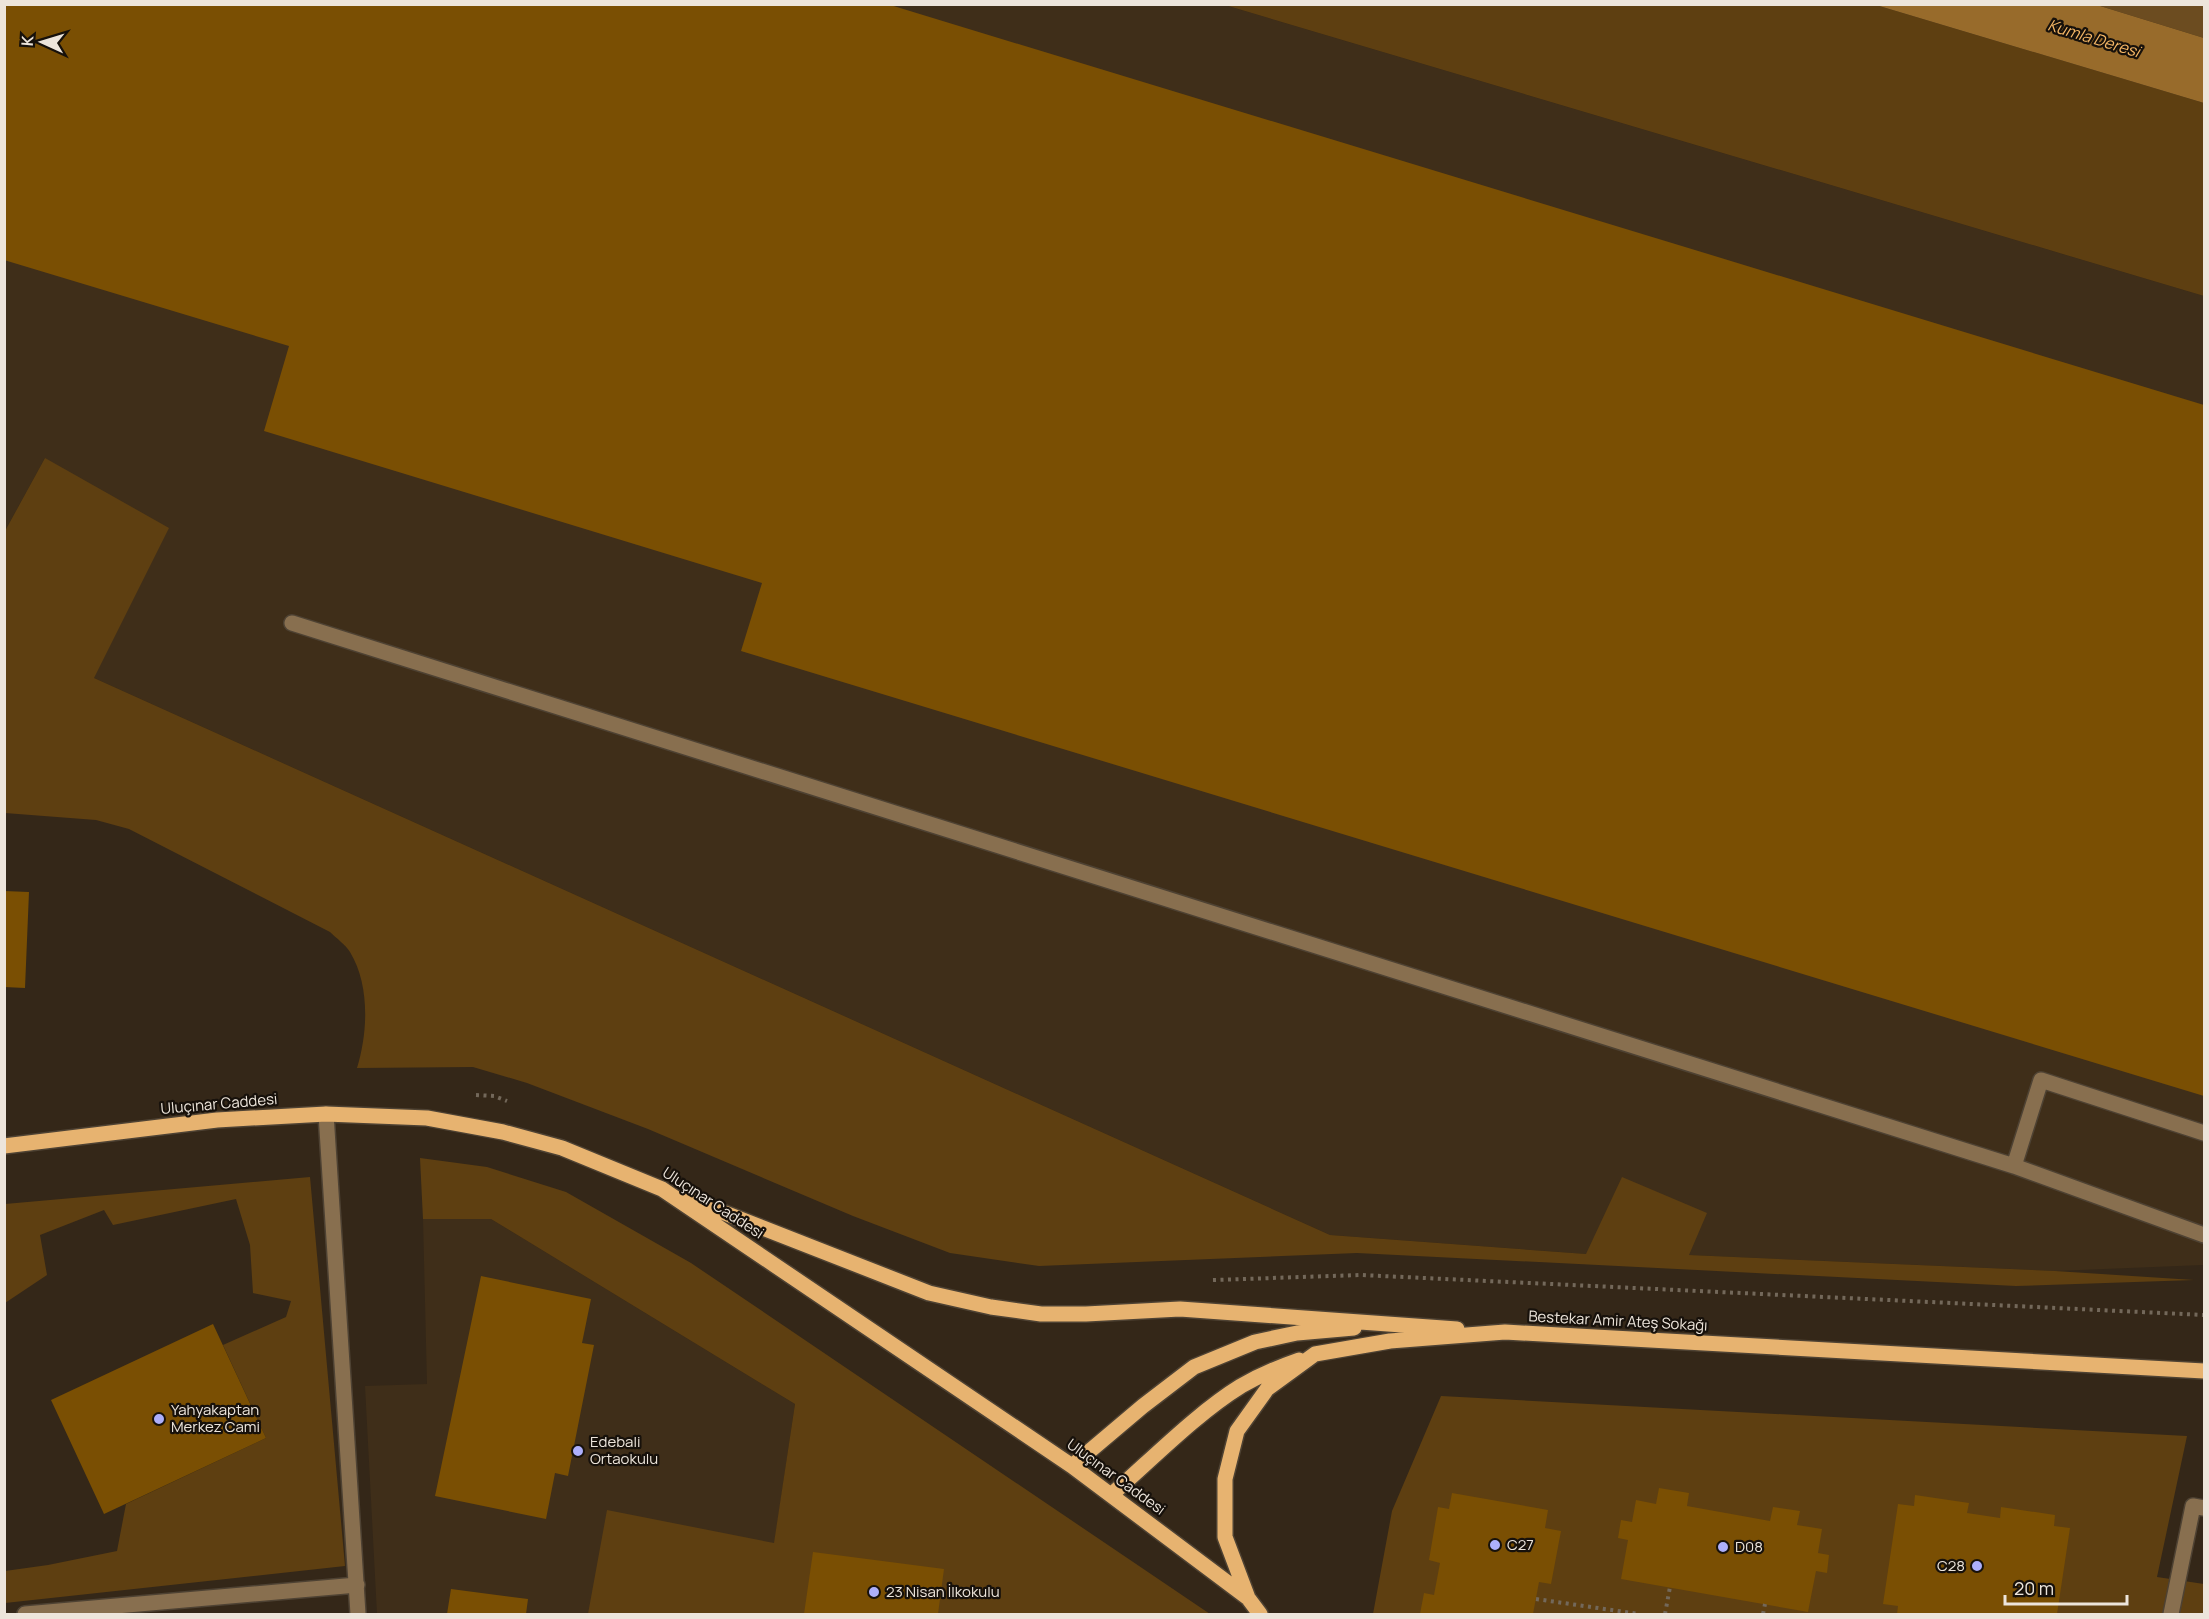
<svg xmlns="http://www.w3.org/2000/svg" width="2209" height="1619" font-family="Manrope,sans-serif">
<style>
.built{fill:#3f2e19}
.green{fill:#5e3f11}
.forest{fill:#6c4c20}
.water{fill:#986b2b}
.building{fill:#7a4f03}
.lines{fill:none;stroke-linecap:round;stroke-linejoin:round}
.minor-casing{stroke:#4e4233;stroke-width:18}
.major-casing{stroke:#4e4233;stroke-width:18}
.path{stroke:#73685a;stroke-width:4;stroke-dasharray:3 4.5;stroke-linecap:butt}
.minor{stroke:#886f4f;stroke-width:15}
.major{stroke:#e7b370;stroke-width:15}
.poi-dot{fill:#adaffb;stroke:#17110b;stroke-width:2}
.labels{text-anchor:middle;stroke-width:4.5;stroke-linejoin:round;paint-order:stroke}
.street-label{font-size:15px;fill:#ede5db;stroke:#17110b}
.poi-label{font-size:15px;fill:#ede5db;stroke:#17110b;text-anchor:start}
.water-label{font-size:16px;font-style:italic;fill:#f5b766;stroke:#17110b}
</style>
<rect width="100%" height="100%" fill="#342718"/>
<!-- built -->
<path class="built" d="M5,5H1225L2204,296L2203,1265L2055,1271L1688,1255L1586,1254L1330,1235L94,678L45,458L5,531Z
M423,1219H491L795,1404L764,1614H377L365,1386L427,1384Z"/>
<!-- green -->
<path class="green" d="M1225,5H1876L2204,103V296Z
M45,458L169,528L94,678L1330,1235L1586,1254L1622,1177L1707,1213L1689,1255L2055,1271L2194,1280L2016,1286L1357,1253L1039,1266L950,1253L853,1216L648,1129L527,1083L473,1067L357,1068C368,1032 370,985 350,952C346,945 336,938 330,932L129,829L96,820L5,813V531Z
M420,1158L487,1167L566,1192L691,1263L1210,1614H588L607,1510L774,1543L795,1404L491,1219H423Z
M310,1177L345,1566L5,1603V1571L48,1565L117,1551L126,1504L266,1438L223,1345L286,1317L291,1301L253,1293L250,1245L236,1199L113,1225L104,1210L40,1235L47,1275L5,1303V1204Z
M1441,1396L2187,1436L2157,1577L2204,1584V1614H1373L1392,1511Z"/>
<!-- forest -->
<path class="forest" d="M2097,5H2204V38Z"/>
<!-- water -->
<path class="water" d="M1876,5H2097L2204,38V103Z"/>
<!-- building -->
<path class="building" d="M4,4H887L2204,405V1096L741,651L762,583L264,431L289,346L4,260Z
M4,891L29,892L25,988L4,987Z
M481,1276L591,1299L582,1343L594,1345L568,1476L555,1473L546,1519L435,1496Z
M213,1324L266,1438L104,1514L51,1400Z
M1659,1488L1689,1493L1687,1506L1770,1521L1773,1507L1800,1511L1797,1525L1822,1529L1818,1553L1829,1555L1827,1573L1816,1571L1808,1612L1621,1579L1628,1540L1618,1538L1621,1520L1632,1522L1636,1500L1656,1504Z
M1452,1493L1548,1510L1545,1528L1561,1531L1551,1584L1539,1582L1533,1614H1420L1424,1593L1434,1595L1440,1563L1429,1560L1438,1507L1449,1509Z
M1915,1495L1969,1503L1967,1513L2000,1518L2001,1507L2055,1515L2054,1526L2070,1528L2057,1614H1897L1898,1606L1883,1604L1898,1504L1914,1506Z
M813,1552L944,1569L938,1614H804Z
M451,1589L528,1599L526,1614H447Z"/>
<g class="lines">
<!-- minor casing -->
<g class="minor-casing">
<path id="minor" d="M292,623L2014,1166
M326,1114L358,1614
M2204,1133L2041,1080L2014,1166L2204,1235
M25,1614L357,1585
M2171,1614L2193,1506L2204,1508"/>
</g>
<!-- major casing -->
<g class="major-casing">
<path id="major" d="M4,1146L217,1120L326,1114L427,1118L503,1132L562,1148L662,1189L1072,1466L1248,1598L1260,1614
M689,1199L929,1293L991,1307L1041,1314H1086L1180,1309L1457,1329
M1072,1466L1143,1406L1194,1367L1255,1342L1297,1333L1354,1328
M1111,1495C1150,1461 1197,1413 1241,1386C1260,1375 1279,1367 1299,1360
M1248,1598L1225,1537V1479L1237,1431L1267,1389L1315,1354L1390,1341L1505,1332L2204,1371"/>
</g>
<!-- path -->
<path class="path" d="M476,1095L494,1096L507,1101
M1213,1280L1361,1275L2204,1315
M1536,1599L1639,1614
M1665,1614L1670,1587
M1763,1614L1765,1604"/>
<!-- minor -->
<use href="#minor" class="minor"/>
<!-- major -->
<use href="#major" class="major"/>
</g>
<!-- markers -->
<g class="poi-dot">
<circle cx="159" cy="1419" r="6"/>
<circle cx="578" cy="1451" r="6"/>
<circle cx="1495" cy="1545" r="6"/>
<circle cx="1723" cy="1547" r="6"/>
<circle cx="1977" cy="1566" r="6"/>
<circle cx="874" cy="1592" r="6"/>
</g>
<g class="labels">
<!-- street labels -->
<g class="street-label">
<text transform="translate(219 1104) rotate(-5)" y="5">Uluçınar Caddesi</text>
<text transform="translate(713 1203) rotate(33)" y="5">Uluçınar Caddesi</text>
<text transform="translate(1618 1321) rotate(3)" y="5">Bestekar Amir Ateş Sokağı</text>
<text transform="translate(1116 1477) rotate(36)" y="5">Uluçınar Caddesi</text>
</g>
<!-- poi labels -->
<g class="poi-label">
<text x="171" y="1415">Yahyakaptan<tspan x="171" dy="17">Merkez Cami</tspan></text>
<text x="590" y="1447">Edebali<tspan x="590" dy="17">Ortaokulu</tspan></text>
<text x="1507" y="1550">C27</text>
<text x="1735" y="1552">D08</text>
<text x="1965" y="1571" text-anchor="end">C28</text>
<text x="886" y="1597">23 Nisan İlkokulu</text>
</g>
<!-- water labels -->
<g class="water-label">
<text transform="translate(2094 38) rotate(17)" y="6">Kumla Deresi</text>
</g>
</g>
<!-- border -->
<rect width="2209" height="1619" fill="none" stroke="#ede5db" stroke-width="12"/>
<!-- north arrow -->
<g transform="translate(42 42) rotate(274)" stroke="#17110b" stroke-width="4.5" paint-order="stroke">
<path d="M0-4.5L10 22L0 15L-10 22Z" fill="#ede5db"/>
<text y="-9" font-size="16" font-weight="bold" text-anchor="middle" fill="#ede5db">K</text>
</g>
<!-- scale -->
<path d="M2005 1595v9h122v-9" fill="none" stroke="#ede5db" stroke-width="3"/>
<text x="2014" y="1595" font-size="18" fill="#ede5db" stroke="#17110b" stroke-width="4.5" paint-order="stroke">20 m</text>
</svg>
